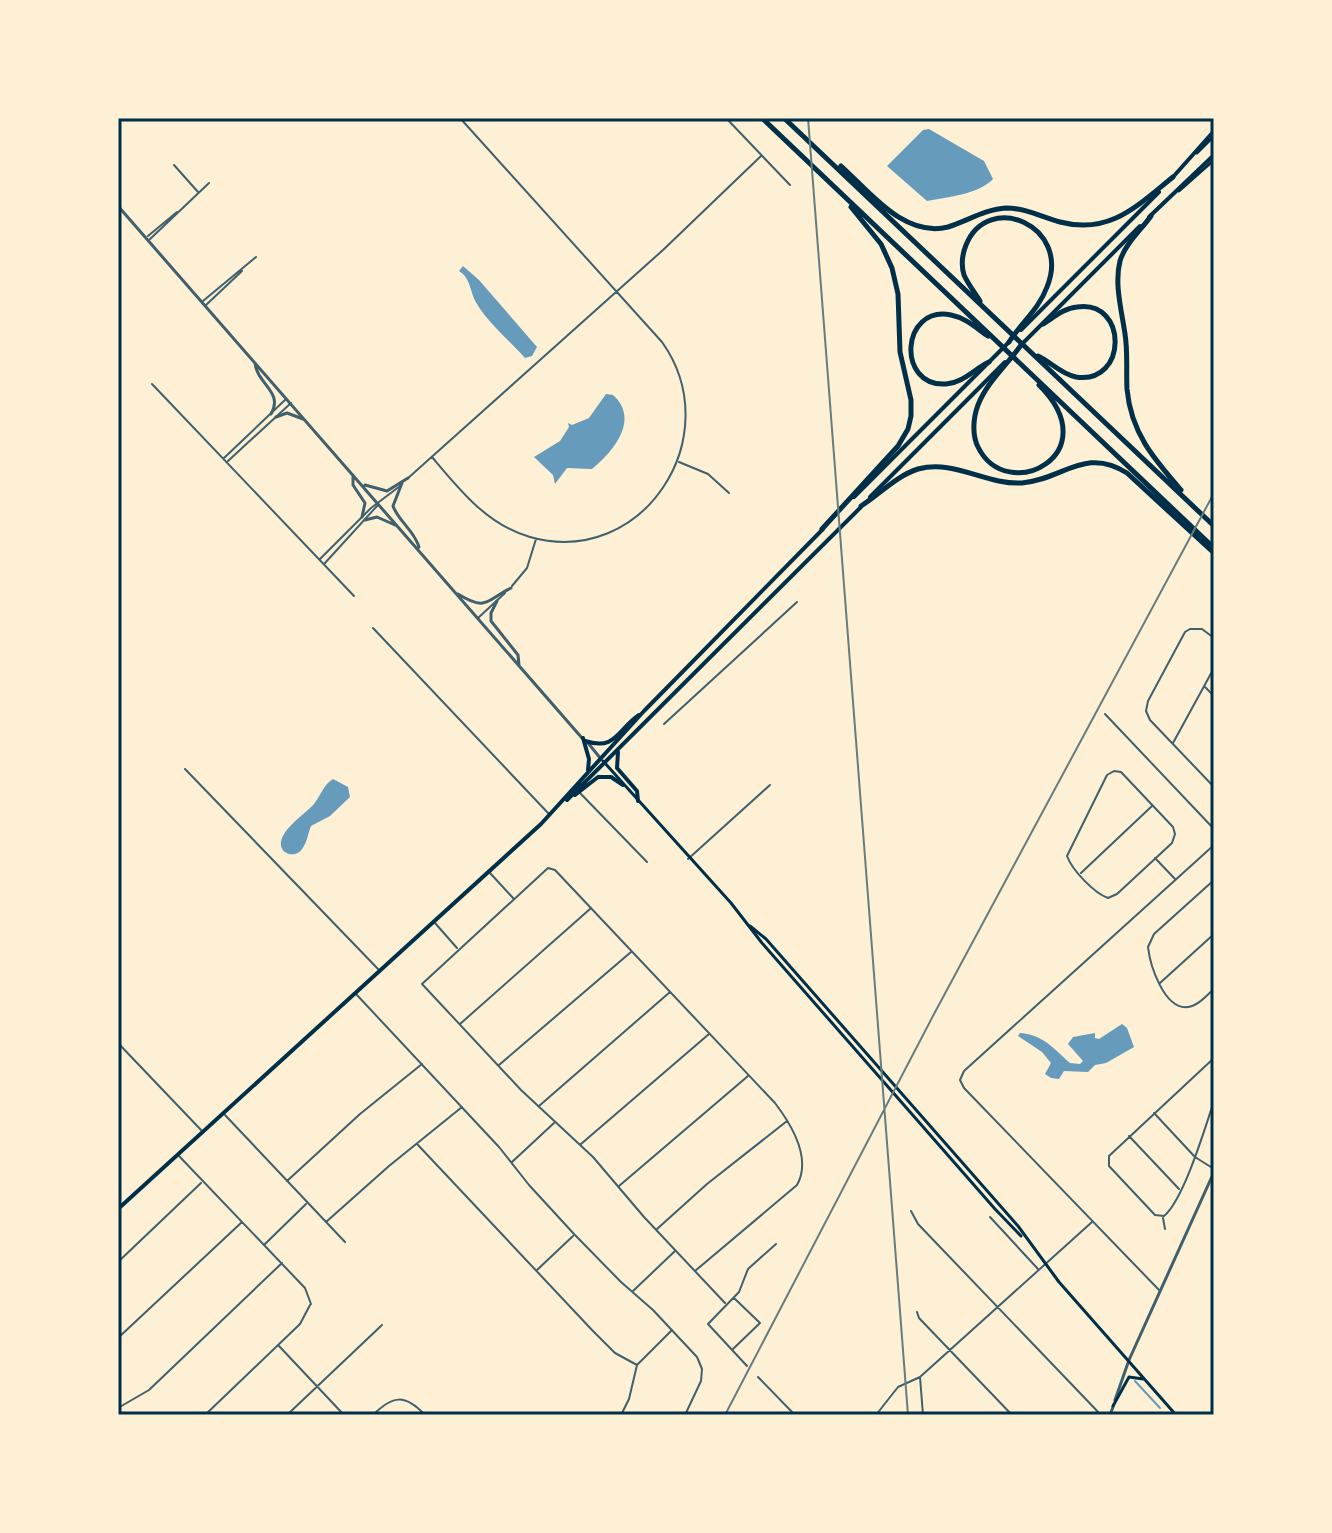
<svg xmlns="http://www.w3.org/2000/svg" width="1332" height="1533" font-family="Signika,sans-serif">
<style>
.water{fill:#669bbc}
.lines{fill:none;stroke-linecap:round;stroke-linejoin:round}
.stream{stroke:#669bbc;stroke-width:2}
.minor{stroke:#3f606c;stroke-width:2}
.tertiary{stroke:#3f606c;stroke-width:3}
.secondary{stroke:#003049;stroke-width:3}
.primary{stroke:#003049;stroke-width:4}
.motorway{stroke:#003049;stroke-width:5}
.rail{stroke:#657d81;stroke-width:2}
.neatline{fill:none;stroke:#003049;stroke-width:3}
</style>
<rect width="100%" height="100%" fill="#fdf0d5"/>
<!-- water -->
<path class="water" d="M929,129L984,161L993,179C979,194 948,197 927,201L887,166L923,130Z
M463,266L479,280L537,347L532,356L525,358C510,341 489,324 477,304C470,293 471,278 459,271Z
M606,394L613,395C640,419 614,451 592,469L567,468L555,484L553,475L534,457L560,441L569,427L568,423L572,425L589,418Z
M333,779L348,787L350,797L330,816L311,826C308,833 307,843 302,849C296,859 279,854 281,842C283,828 305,814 314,804C321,795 324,784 333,779Z
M1122,1024L1127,1028L1134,1047L1106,1063L1095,1065L1088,1072L1064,1071L1059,1079L1051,1078L1045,1074L1051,1063L1042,1052L1018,1036L1020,1033C1044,1035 1054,1049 1070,1063L1080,1064L1083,1061L1068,1044L1073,1037L1095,1033V1038L1099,1039Z"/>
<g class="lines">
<!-- stream -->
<path class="stream" d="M1135,1381L1160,1408"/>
<!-- minor -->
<path class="minor" d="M726,118L790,185
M174,165L198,192
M148,236L177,212
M149,240L209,183
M203,301L256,257
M206,305L242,271
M152,384L354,596
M432,457C459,489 487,525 530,537C643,569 729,436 662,342L460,118
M224,458L286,399
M228,461L291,403
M679,462L708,474L729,493
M407,479L663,250L761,156
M320,559L371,508L400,486
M325,563L377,506
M512,586L527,568L536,539
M478,618L505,593
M373,628L549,814
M1214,638L1202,629H1190L1185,632L1148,701L1146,711L1150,720L1214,787
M1205,687L1214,696
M1105,714L1214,829
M664,724L797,602
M1173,743L1214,668
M185,769L379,970
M1114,771L1121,772L1173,827L1175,834L1172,843L1117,894L1108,898C1094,893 1072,870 1067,856L1107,775Z
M580,793L647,862
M1155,858L1175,879
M688,859L770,785
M490,873L513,898
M1081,873L1152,806
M1214,880L1154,934L1148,947C1150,965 1164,1010 1188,1007C1198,1006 1207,995 1214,989
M435,923L457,948
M1160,983L1214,934
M356,994L499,1147L529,1185L574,1234L621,1282L653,1310L697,1357L702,1369L701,1381L685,1415
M460,1024L590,909
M118,1043L202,1131
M1214,1058L1109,1156V1166L1155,1215L1164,1216C1184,1199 1205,1128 1214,1101
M499,1065L631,952
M539,1106L670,992
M1154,1113L1195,1157L1214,1169
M225,1115L345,1242
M1129,1136L1179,1189
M581,1144L709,1034
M418,1145L592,1330L615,1353L637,1365
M179,1156L305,1288L311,1304
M512,1162L554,1123
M287,1181L360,1114L422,1064
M619,1186L748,1076
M911,1211L918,1224L1101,1415
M990,1217L1038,1269
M1163,1218L1165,1229
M326,1222L389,1166L462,1107
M657,1229L707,1184L787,1121
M265,1244L306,1204
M118,1262L201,1183
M537,1270L573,1236
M695,1271L797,1185C812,1158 791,1124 775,1103L555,870L548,868L422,984L521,1090L593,1157L644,1217L725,1303
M633,1291L675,1251
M1160,1291L964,1088L960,1080L964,1071L1214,845
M917,1312L919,1318L1012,1415
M118,1338L242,1222
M279,1346L344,1415
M733,1349L760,1323L734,1298
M747,1366L708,1324L739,1292L748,1269L776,1244
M758,1377L795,1415
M920,1377L923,1415
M118,1408L149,1390L282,1263
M205,1415L300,1324L310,1305
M287,1415L382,1325
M373,1415C393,1395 405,1394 425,1415
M501,1415L504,1413L508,1415
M621,1415L629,1399L637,1365L672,1330
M876,1415L898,1387L920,1377L1092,1222"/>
<!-- tertiary -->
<path class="tertiary" d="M118,206L582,738
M255,363C257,384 284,392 271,414
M276,417L287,413L303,419
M353,475V485L365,503L362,517
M402,483L393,506C399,522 414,530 419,547
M365,485L387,491L408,478
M365,520L377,517L395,525
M458,594C487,612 486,600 511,588
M497,601L491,613V621L518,655L519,665
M588,743L601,759
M1115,1400L1129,1360L1214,1172
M1110,1415L1113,1407"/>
<!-- secondary -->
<path class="secondary" d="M1197,153L1214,136
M1179,191L1214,160
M603,761L731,903L762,943L995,1209L1021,1236
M750,926L766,939L1018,1226L1059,1282L1176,1415
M1113,1406L1129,1377L1143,1379"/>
<!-- primary -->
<path class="primary" d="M1173,177L1214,131
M1149,217L1214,155
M1021,330L1159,192
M1022,344L1140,226
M854,497L1009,342
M870,497L1005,362
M583,738L589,759L588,770
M585,741C616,751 617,730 639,715
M618,752L617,768L637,791L638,801
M575,795L598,777H611L623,785
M567,800L861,507
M118,1209L541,824L644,711L823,529"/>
<!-- motorway -->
<path class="motorway" d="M762,118L1214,548
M784,118L1214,526
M841,166C870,192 904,238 948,227C967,221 986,209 1006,208C1025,208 1042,217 1060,222C1110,235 1137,206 1173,177
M1151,216C1141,230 1125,244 1120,261C1114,284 1122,312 1125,334C1128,352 1126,371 1127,389C1131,433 1154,459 1181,490
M980,301C975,293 968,284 964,275C961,265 962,255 966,245C988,190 1072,226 1047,287C1039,309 1021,323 1009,342
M988,336C976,328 966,318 951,315C901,305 896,387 946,384C963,383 974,369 989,362
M1021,345C1007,365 987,382 978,405C973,418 972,435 978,447C1007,506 1109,454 1039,385
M1038,356C1051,362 1061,374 1076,377C1128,385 1128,299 1077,307C1064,308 1053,318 1043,324
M861,506C880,494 896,476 918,469C954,459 986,485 1022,483C1062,480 1085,446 1127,473L1214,553
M822,529L898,446L908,429L911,416V400L900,352L898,294L892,268L881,244L851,207"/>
<!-- rail -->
<path class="rail" d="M808,118L908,1415
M725,1415L934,1014L1214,493"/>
</g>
<!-- border -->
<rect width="1332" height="1533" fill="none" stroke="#fdf0d5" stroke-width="240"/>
<rect x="120" y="120" width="1092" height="1293" class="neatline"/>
</svg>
